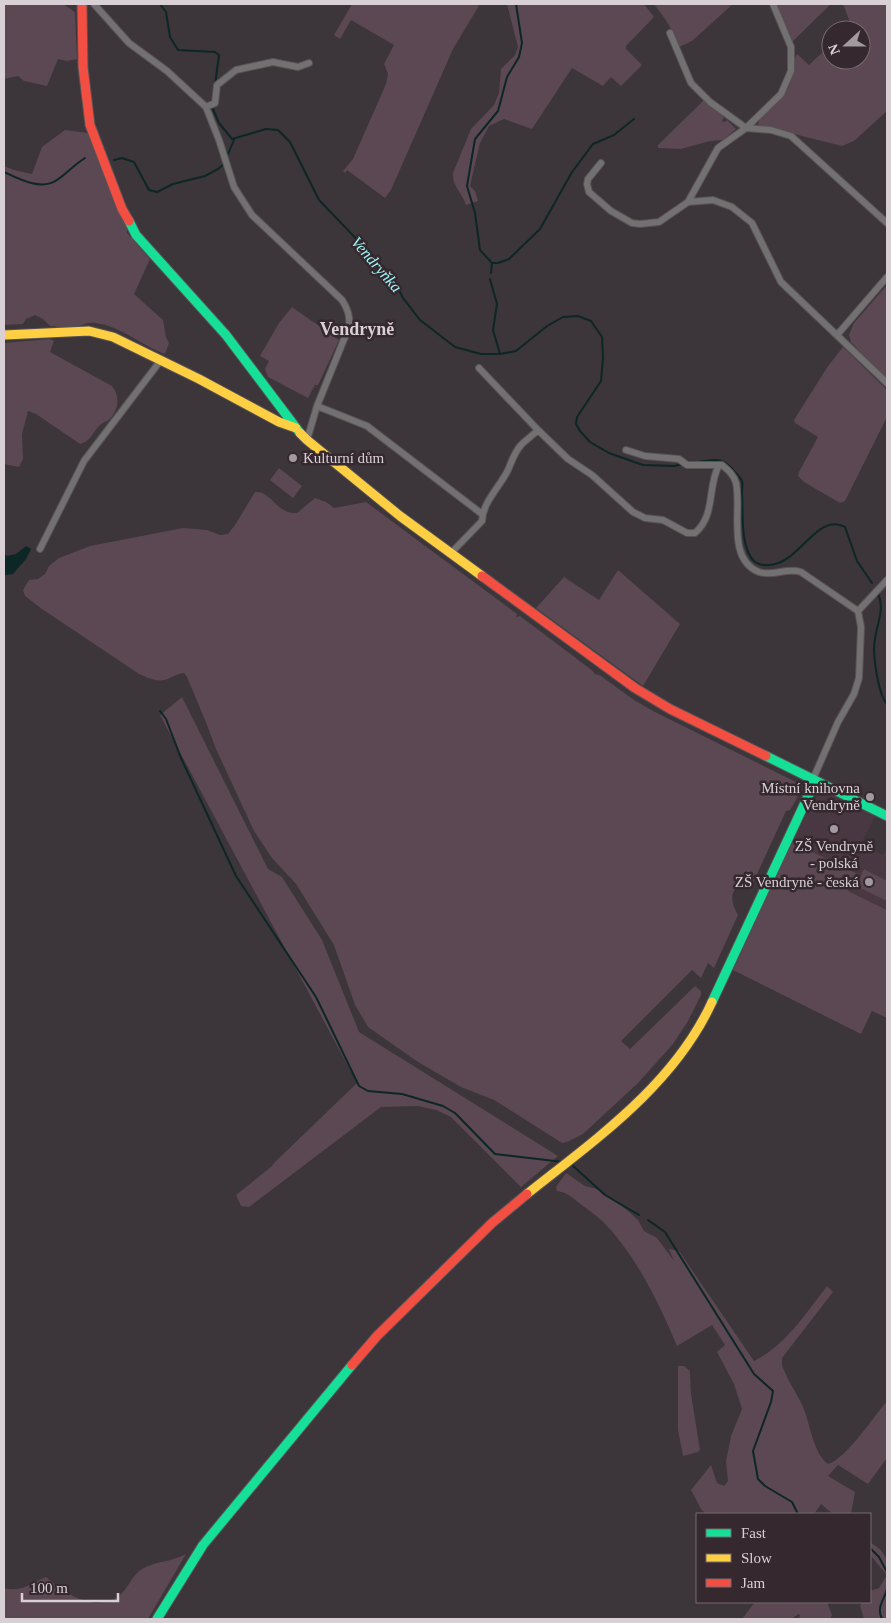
<svg xmlns="http://www.w3.org/2000/svg" width="891" height="1623" font-family="'Times New Roman',serif">
<style>
.built{fill:#493841}
.green{fill:#5b4852}
.water{fill:#0d2626}
.lines{fill:none;stroke-linecap:round;stroke-linejoin:round}
.stream{stroke:#0d2626;stroke-width:2}
.street-casing{stroke:#575255;stroke-width:8}
.fast-casing{stroke:#575255;stroke-width:11}
.slow-casing{stroke:#575255;stroke-width:11}
.jam-casing{stroke:#575255;stroke-width:11}
.street{stroke:#737071;stroke-width:6}
.fast{stroke:#16e098;stroke-width:9}
.slow{stroke:#ffcf43;stroke-width:9}
.jam{stroke:#f24e42;stroke-width:9}
.poi-dot{fill:#a29a9e;stroke:#35282f;stroke-width:2}
.labels{text-anchor:middle;stroke-width:5;stroke-linejoin:round;paint-order:stroke}
.poi-label{font-size:15px;fill:#d9d0d5;stroke:#35282f;text-anchor:end}
.water-label{font-size:16px;font-style:italic;fill:#9df6f4;stroke:#35282f}
.quarter-label{font-size:18px;font-weight:bold;fill:#d9d0d5;stroke:#35282f}
</style>
<rect width="100%" height="100%" fill="#3c3539"/>
<!-- built -->
<path class="built" d="M826,792L875,816L861,844L883,855L887,847V910L847,891L856,873L792,842L816,796Z"/>
<!-- green -->
<path class="green" d="M4,4H63L75,12L77,59L67,61L58,59L47,86L24,81L18,76L4,79Z
M352,4H480L453,49L391,190L385,198L347,170L345,173L343,171L353,159L386,84L388,74L384,64L394,45L351,20L340,39L334,35Z
M507,4H644L654,17L626,46V49L642,65L621,86L611,77L603,86L572,68L532,129L504,119L489,126L480,143L470,186L475,191L478,201L466,205C462,193 452,186 453,173L471,129L494,105L499,93L501,69L515,55L518,47Z
M654,4H733L692,41L679,47C674,31 664,17 654,4Z
M777,4H831L792,42L778,9Z
M843,4H887V111L854,141L842,146L758,125C760,111 779,103 786,92C794,81 790,64 797,54L809,65L831,44V60H861V30H846L851,25Z
M704,100L724,117L722,121L725,122L727,120L736,129L723,140L710,141L681,149L658,148V145Z
M65,130L88,133L108,185L127,226V233L150,259L134,294L163,320L166,337L169,343L165,354C141,345 122,327 96,323C86,321 79,328 69,328C62,329 58,326 50,326L43,319L35,315L26,319L23,324L4,325V166L14,170L32,174L42,147Z
M887,285V380L851,342L849,335L854,323Z
M292,307L339,340L318,385H315L308,398L268,377L265,369L269,361L260,356L279,323Z
M50,339L54,341L50,352L112,386C120,396 119,409 110,419C107,422 103,422 100,425C92,433 91,441 80,444L36,414L28,411L22,434L23,459L19,467L4,464V343Z
M843,347L887,390V417L845,501L840,503L804,482L798,476L799,472L818,437L795,423L794,420L828,366Z
M279,468L302,486L293,498L270,480Z
M255,492C268,491 274,505 284,510C288,513 293,513 297,513L315,498L326,502L334,508L366,502L517,614L516,617L520,616L593,671L595,674L601,676L634,700L653,711L800,784C801,793 795,802 790,810L786,811L752,885C730,882 728,899 738,915L714,968L708,963L701,978L692,970L621,1041L630,1049L695,986L701,991V995L688,1021L673,1044L638,1083L583,1134L567,1142L562,1143L494,1100L461,1087L418,1062L368,1027L355,1005L334,945L296,884L272,858L254,831L216,749L205,720L187,677L184,673C175,674 170,679 164,680C156,682 146,677 139,674L42,609L25,596L23,590L29,580L38,579L45,574L49,566L59,558L90,546L183,528L207,530L220,535L228,534L235,525Z
M618,570L680,624L643,686L536,608L564,577L599,600Z
M182,697L268,869L282,877L322,940L359,1032L558,1156L521,1187L451,1117L436,1110L418,1106L381,1107L249,1207L241,1206L236,1195L272,1166L274,1163L357,1083L160,715Z
M792,842L856,873L848,891L887,910V1018L872,1011L861,1034L733,970Z
M864,869L887,881V901L856,886Z
M566,1173L585,1186L597,1189L627,1210L638,1220L644,1231L657,1238L674,1261L669,1249L679,1251L754,1361C785,1346 806,1313 827,1286L833,1292L782,1358V1365C787,1380 797,1393 803,1407C810,1423 813,1453 828,1464C846,1459 874,1416 887,1401V1458L868,1484L838,1465L828,1476L855,1492L851,1514H833L821,1504L814,1514H706L701,1509L691,1490L711,1465L717,1483L724,1486L728,1481L726,1461L731,1436L742,1409L734,1384L717,1352L725,1345L712,1325L677,1346C660,1305 637,1258 607,1226C600,1218 591,1212 583,1206C574,1199 567,1192 557,1191L556,1187Z
M678,1366H684L690,1371L691,1394L700,1450L698,1452L683,1456L678,1430Z
M870,1542L881,1550L887,1560V1619H864L860,1606L862,1602H870V1591L879,1588L887,1575L870,1555Z
M186,1554L148,1619H4V1588C21,1593 31,1583 46,1577C66,1594 98,1616 122,1593C129,1586 133,1574 142,1569C155,1561 172,1562 186,1554Z
M755,1602H827L832,1615L830,1619H798L800,1616L799,1614L791,1619H742Z"/>
<!-- water -->
<path class="water" d="M26,546L31,549L26,559L13,574L5,575L4,556L5,555L7,556L16,554Z"/>
<g class="lines">
<!-- stream -->
<path class="stream" d="M160,4L166,12L170,37L178,50L215,52L219,55L215,85
M212,107L219,123L232,139L266,129L278,130L290,142L319,200L392,276L403,298L420,320L455,347L481,354H500L516,351L547,326L563,317L578,316L591,321L602,337L603,358L601,381L577,417L576,424L580,431L590,442L609,453L643,465L674,466L683,464
M228,154L234,140
M114,160L122,158L134,162L149,190L157,192L173,184L205,176L218,169L224,164
M4,172C19,179 41,191 57,180C67,173 74,165 85,158
M492,263H498L509,259L540,229L572,172L593,144L614,135L634,119
M491,273L492,263L480,250L475,213L467,186L475,139L498,111L507,77L519,57L522,43L516,4
M490,279L497,304L493,330L500,354
M698,462C716,459 723,457 735,472C737,475 741,478 742,481C743,484 742,489 742,493C743,511 740,550 755,562C760,565 763,566 769,565C800,564 816,512 845,527L857,561L872,583
M878,593C885,610 877,623 875,639C872,653 878,694 887,704
M160,711L166,719L181,758L236,876L316,997L359,1086L368,1091L402,1094L443,1106L455,1113L495,1154L563,1162
M571,1164L605,1195L639,1215
M648,1220L665,1232L754,1374L773,1391L771,1402L753,1451L758,1479L765,1486L792,1502L798,1514
M870,1548L879,1557L887,1572
M882,1619C876,1607 884,1601 887,1589"/>
<!-- street casing -->
<g class="street-casing">
<path id="street" d="M94,4L129,43L167,71L206,107L219,140L234,187L252,215L342,300C348,309 350,316 349,327L317,406L307,440
M773,4L791,47V71L781,94L746,128L771,130L791,136L887,223
M206,107L215,103L217,85L236,70L273,62L298,67L309,63
M601,163L588,179L587,184L589,192L611,211L632,223L640,224L659,222L688,202L718,148L746,128L710,102L691,83L670,33
M688,202L713,200L732,207L752,223L781,282L887,383
M837,335L887,277
M479,368L538,430
M317,406L367,426L482,514
M626,450L645,456L679,459L687,465H719
M40,549L84,461L161,360
M451,553L482,521C483,501 500,487 508,470C512,461 514,453 521,445C526,440 533,435 538,430L568,459L592,475L633,512L645,518L663,520L687,533H695C716,515 707,487 719,465H722C728,470 734,475 736,483C742,509 726,559 759,572C774,577 786,567 801,572L858,611
M813,779L838,722L854,694L859,678L861,627L858,611L887,580"/>
</g>
<!-- fast casing -->
<g class="fast-casing">
<path id="fast" d="M129,221L136,235L226,335L300,433
M766,756L887,816
M712,1002L810,792L813,779
M157,1619L203,1545L352,1365"/>
</g>
<!-- slow casing -->
<g class="slow-casing">
<path id="slow" d="M4,335L89,331L113,337L199,379L279,422L296,428
M300,433L307,440L400,516L482,576
M527,1194C596,1139 674,1085 712,1002"/>
</g>
<!-- jam casing -->
<g class="jam-casing">
<path id="jam" d="M82,4L83,67L90,125L122,209L129,221
M482,576L635,688L670,709L766,756
M352,1365L377,1336L492,1223L527,1194"/>
</g>
<!-- street -->
<use href="#street" class="street"/>
<!-- fast -->
<use href="#fast" class="fast"/>
<!-- slow -->
<use href="#slow" class="slow"/>
<!-- jam -->
<use href="#jam" class="jam"/>
</g>
<!-- markers -->
<g class="poi-dot">
<circle cx="293" cy="458" r="5"/>
<circle cx="870" cy="797" r="5"/>
<circle cx="834" cy="829" r="5"/>
<circle cx="869" cy="882" r="5"/>
</g>
<g class="labels">
<!-- poi labels -->
<g class="poi-label">
<text x="303" y="463" text-anchor="start">Kulturní dům</text>
<text x="860" y="793">Místní knihovna<tspan x="860" dy="17">Vendryně</tspan></text>
<text x="834" y="851" text-anchor="middle">ZŠ Vendryně<tspan x="834" dy="17">- polská</tspan></text>
<text x="859" y="887">ZŠ Vendryně - česká</text>
</g>
<!-- water labels -->
<g class="water-label">
<text transform="translate(377 264) rotate(49)" y="6">Vendryňka</text>
</g>
<!-- quarter labels -->
<g class="quarter-label">
<text x="357" y="335">Vendryně</text>
</g>
</g>
<!-- border -->
<rect width="891" height="1623" fill="none" stroke="#d9d0d5" stroke-width="10"/>
<!-- legend -->
<rect x="696" y="1513" width="175" height="90" fill="#35282f" stroke="#776b71"/>
<rect x="706" y="1529" width="25" height="8" fill="#16e098" stroke="#776b71"/>
<text x="741" y="1538" font-size="15" fill="#d9d0d5">Fast</text>
<rect x="706" y="1554" width="25" height="8" fill="#ffcf43" stroke="#776b71"/>
<text x="741" y="1563" font-size="15" fill="#d9d0d5">Slow</text>
<rect x="706" y="1579" width="25" height="8" fill="#f24e42" stroke="#776b71"/>
<text x="741" y="1588" font-size="15" fill="#d9d0d5">Jam</text>
<!-- north arrow -->
<g transform="translate(846 45) rotate(249)"><circle r="24" fill="#35282f" stroke="#776b71"/>
<path d="M0-4L9 19L0 12L-9 19Z" fill="#a29a9e"/>
<text y="-8" font-size="14" font-weight="bold" text-anchor="middle" fill="#d9d0d5">N</text>
</g>
<!-- scale -->
<path d="M22 1593v8h96v-8" fill="none" stroke="#d9d0d5" stroke-width="2.5"/>
<text x="30" y="1593" font-size="15" fill="#d9d0d5" stroke="#35282f" stroke-width="4" paint-order="stroke">100 m</text>
</svg>
